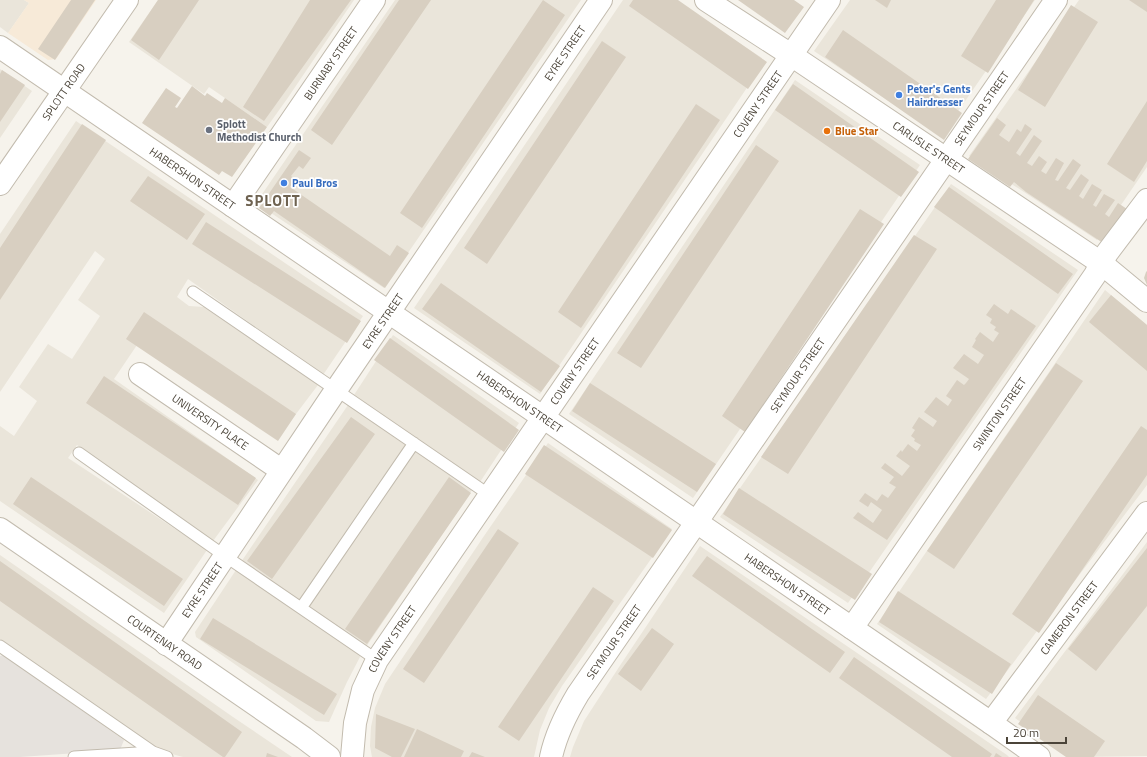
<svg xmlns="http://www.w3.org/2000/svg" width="1147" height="757" font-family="'Titillium Web',sans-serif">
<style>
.residential{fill:#eae5da}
.commercial{fill:#f7ead8}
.industrial{fill:#e6e2dd}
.building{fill:#d8cfc1}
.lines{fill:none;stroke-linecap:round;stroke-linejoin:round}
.service-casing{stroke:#c2bbae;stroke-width:13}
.minor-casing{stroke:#c2bbae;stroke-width:24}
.tertiary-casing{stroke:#c2bbae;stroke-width:24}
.service{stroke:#fff;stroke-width:11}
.minor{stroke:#fff;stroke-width:22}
.tertiary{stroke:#fff;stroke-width:22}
.shop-dot{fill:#3f7fe0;stroke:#fff;stroke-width:1.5}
.worship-dot{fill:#6b7280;stroke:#fff;stroke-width:1.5}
.food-dot{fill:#e8710a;stroke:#fff;stroke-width:1.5}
.labels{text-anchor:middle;stroke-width:3.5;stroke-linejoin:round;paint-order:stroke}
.street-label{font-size:11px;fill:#4b4439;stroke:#fff}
.shop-label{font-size:11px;font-weight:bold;fill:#366cbe;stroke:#fff;text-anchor:start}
.worship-label{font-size:11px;font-weight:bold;fill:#5b616d;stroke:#fff;text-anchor:start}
.food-label{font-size:11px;font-weight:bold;fill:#c56008;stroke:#fff;text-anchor:start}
.district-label{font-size:15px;font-weight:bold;letter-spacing:1px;fill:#6e6250;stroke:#fff}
</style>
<rect width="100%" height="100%" fill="#f6f3ec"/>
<!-- residential -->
<path class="residential" d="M0,0H24L29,3L8,33L0,27Z
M158,0H354L287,99L267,127L209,87L204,94L129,42Z
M395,0H581L384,288L256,203Z
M623,0H674L762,58L763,64L540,394L414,308Z
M850,0H1035L941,136L814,51Z
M1079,0H1147V167L1097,240L969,156Z
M0,69L32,91L0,138Z
M795,80L920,165L693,498L569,414Z
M76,121L363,316L323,375L188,279L177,297L189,306L204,307L318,385L277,439L137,345L114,379L258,480L213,541L77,445L68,458L207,550L164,613L0,501V426L14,436L37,401L19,387L48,344L72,359L100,316L78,300L105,259L95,251L0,392V234Z
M951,184L1078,270L848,603L720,517Z
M1105,290L1147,325V485L986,699L877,624Z
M393,335L519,423L480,482L354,395Z
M348,405L407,446L302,598L297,600L241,562Z
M548,443L672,529L562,686L549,708L540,730L534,757H372L370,746L371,727L375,708L385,684L484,536Z
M415,451L472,490L366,647L307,607Z
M1147,542V756L1072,757L1015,718Z
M700,546L1007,755L1009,757H570L573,747L584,721L621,664Z
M0,555L233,717L292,757H183L158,750L0,639Z
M236,570L361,655L347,682L329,722L316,721L196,637L195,632Z"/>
<!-- commercial -->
<path class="commercial" d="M24,0H96L56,59L48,60L8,33L29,3Z"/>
<!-- industrial -->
<path class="industrial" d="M3,655L124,740L120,750L20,757H0V656Z"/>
<!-- building -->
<path class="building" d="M71,0H95L55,60L38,49Z
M158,0H199L159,60L131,40Z
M310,0H351L264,121L243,107Z
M399,0H431L332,145L311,130Z
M543,0L565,15L422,228L400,213Z
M633,0H678L767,62L748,89L629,6Z
M738,0H794L804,7L785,33Z
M875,0H891L887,8Z
M996,0H1034L988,73L961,56Z
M1129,0H1147V12Z
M1071,5L1098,22L1045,107L1018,90Z
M843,30L962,113L944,140L825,57Z
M602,41L626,57L487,264L464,248Z
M2,70L25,85L0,122V74Z
M793,84L919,172L901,197L775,110Z
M192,86L205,96L207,93L222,103L225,98L267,127L232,177L222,171L219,175L142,123L166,88L181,98L175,107L177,108Z
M1147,101V161L1134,182L1107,164Z
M696,104L720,120L581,328L558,312Z
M997,118L1006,125L999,135L1009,142L1017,129L1021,132L1025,124L1032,129L1016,153L1020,156L1034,135L1042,141L1027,163L1032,166L1039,156L1047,162L1041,171L1046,174L1056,158L1064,163L1055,180L1058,181L1073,159L1081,165L1066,188L1070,190L1081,174L1089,180L1079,196L1083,199L1092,184L1102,190L1093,205L1096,207L1104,194L1115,200L1105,214L1109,217L1118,203L1127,209L1103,243L1026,192L1014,182L1010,187L968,159Z
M82,124L106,140L0,300V248Z
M756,145L779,161L641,368L617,353Z
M299,150L311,158L303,169L299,166L291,176L295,179L290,187L390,256L397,245L409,253L385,288L274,211L270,216L259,208Z
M148,176L205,214L187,240L130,201Z
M949,187L1073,274L1058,294L934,207Z
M860,209L884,224L745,432L722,416Z
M206,222L361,321L347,343L192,244Z
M914,235L937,249L788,474L761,457Z
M1147,271V285L1144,278L1146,272Z
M441,283L560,366L541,392L422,309Z
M1111,295L1147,325V371L1089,322Z
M994,304L1008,314L1011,309L1036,326L887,540L853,518L858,512L873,523L882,510L871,502L868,507L859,501L865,493L877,501L882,494L888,498L896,487L889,483L894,477L881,468L885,463L902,476L910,466L896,456L901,450L902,452L908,444L917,451L921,445L914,441L915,439L911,436L915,430L912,428L919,417L933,427L937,421L924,412L936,397L948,406L952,400L946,396L957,380L964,385L966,383L969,379L953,368L964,354L978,364L984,355L972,347L976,340L975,339L980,332L993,342L999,333L994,330L996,327L990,323L992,319L986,315Z
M144,312L296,414L278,441L126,339Z
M390,338L519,430L504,452L374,360Z
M1056,363L1083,381L954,569L927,551Z
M104,376L256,478L238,505L86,403Z
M590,383L716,464L697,492L572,411Z
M351,417L375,434L272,579L247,561Z
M1141,426L1147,430V475L1039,633L1012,614Z
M544,445L672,530L653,558L525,474Z
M31,477L183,579L164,606L13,504Z
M449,477L471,493L367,644L345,629Z
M739,488L872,574L855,600L723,514Z
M498,529L519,543L424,683L403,669Z
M1147,548V606L1096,671L1068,649Z
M707,556L845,652L830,673L692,576Z
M0,561L242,732L225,757H223L0,601Z
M593,587L614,601L519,741L498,727Z
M898,591L1011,664L992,694L879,622Z
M213,618L337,694L324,715L200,639Z
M652,628L674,644L641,691L618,674Z
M854,657L992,754L990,757H952L839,678Z
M1038,695L1105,741L1094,757H1066L1018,724Z
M376,714L415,729L401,757H392L375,748Z
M417,729L464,751L461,757H404Z
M472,752L485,757H469Z
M267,753L278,757H266Z
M996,753L1002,757H994Z"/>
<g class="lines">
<!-- service casing -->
<g class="service-casing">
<path id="service" d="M193,292L491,496
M79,453L225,556L377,660
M301,608L414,443
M0,646L153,752
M74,757L153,752L167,757"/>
</g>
<!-- minor casing -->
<g class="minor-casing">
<g id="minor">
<path id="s1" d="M706,0L791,55L1101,263L1147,301"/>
<path id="s2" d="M0,47L991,723L1039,757"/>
<path id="s3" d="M0,184L127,0"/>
<path id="s4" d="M233,206L374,0"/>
<path id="s5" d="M140,374L281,470"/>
<path id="s6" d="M852,628L1095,275L1107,253L1147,200"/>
<path id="s7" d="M166,644L336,390L601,0"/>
<path id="s8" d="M991,723L1147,513"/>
<path id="s9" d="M352,757L355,723L363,690L377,660L829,0"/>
<path id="s10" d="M551,757C556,734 566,714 578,694L1056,0"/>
</g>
</g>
<!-- tertiary casing -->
<g class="tertiary-casing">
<g id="tertiary">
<path id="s11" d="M0,529L304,738L329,757"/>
</g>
</g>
<!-- service -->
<use href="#service" class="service"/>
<!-- minor -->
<use href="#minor" class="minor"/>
<!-- tertiary -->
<use href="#tertiary" class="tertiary"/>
</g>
<!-- markers -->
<g class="shop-dot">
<circle cx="899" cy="95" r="4"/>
<circle cx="284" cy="183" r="4"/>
</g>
<circle class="worship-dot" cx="209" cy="130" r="4"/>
<circle class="food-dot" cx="827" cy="131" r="4"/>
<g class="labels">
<!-- street labels -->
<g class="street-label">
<text dy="4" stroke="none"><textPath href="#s7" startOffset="713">EYRE STREET</textPath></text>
<text dy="4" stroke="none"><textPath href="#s4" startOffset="173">BURNABY STREET</textPath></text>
<text dy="4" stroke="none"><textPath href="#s3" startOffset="112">SPLOTT ROAD</textPath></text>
<text dy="4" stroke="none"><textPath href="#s9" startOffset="775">COVENY STREET</textPath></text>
<text dy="4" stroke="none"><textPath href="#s10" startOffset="780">SEYMOUR STREET</textPath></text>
<text dy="4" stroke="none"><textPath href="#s1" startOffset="267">CARLISLE STREET</textPath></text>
<text dy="4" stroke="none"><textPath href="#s2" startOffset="233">HABERSHON STREET</textPath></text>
<text dy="4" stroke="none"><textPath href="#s7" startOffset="389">EYRE STREET</textPath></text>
<text dy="4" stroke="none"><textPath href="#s9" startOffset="451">COVENY STREET</textPath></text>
<text dy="4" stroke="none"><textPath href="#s10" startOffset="456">SEYMOUR STREET</textPath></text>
<text dy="4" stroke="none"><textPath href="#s2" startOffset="629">HABERSHON STREET</textPath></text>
<text dy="4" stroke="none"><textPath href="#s6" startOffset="260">SWINTON STREET</textPath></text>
<text dy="4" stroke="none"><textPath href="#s5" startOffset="85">UNIVERSITY PLACE</textPath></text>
<text dy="4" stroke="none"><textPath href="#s2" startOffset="953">HABERSHON STREET</textPath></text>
<text dy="4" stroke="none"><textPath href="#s7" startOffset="65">EYRE STREET</textPath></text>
<text dy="4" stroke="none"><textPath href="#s8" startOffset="131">CAMERON STREET</textPath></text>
<text dy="4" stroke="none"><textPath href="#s9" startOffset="127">COVENY STREET</textPath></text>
<text dy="4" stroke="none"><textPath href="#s10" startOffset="132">SEYMOUR STREET</textPath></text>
<text dy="4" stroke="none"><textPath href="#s11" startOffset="200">COURTENAY ROAD</textPath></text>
</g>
<!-- shop labels -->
<g class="shop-label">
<text x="907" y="93">Peter's Gents<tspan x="907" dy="13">Hairdresser</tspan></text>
<text x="292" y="187">Paul Bros</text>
</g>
<!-- worship labels -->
<g class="worship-label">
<text x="217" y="128">Splott<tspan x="217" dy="13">Methodist Church</tspan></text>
</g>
<!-- food labels -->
<g class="food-label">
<text x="835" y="135">Blue Star</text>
</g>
<!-- district labels -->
<g class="district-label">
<text x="273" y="206">SPLOTT</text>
</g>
</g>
<!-- scale -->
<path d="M1007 737v6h59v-6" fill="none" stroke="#4b4439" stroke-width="2"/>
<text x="1013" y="737" font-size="12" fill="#4b4439" stroke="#ffffff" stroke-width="3" paint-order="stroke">20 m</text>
</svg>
